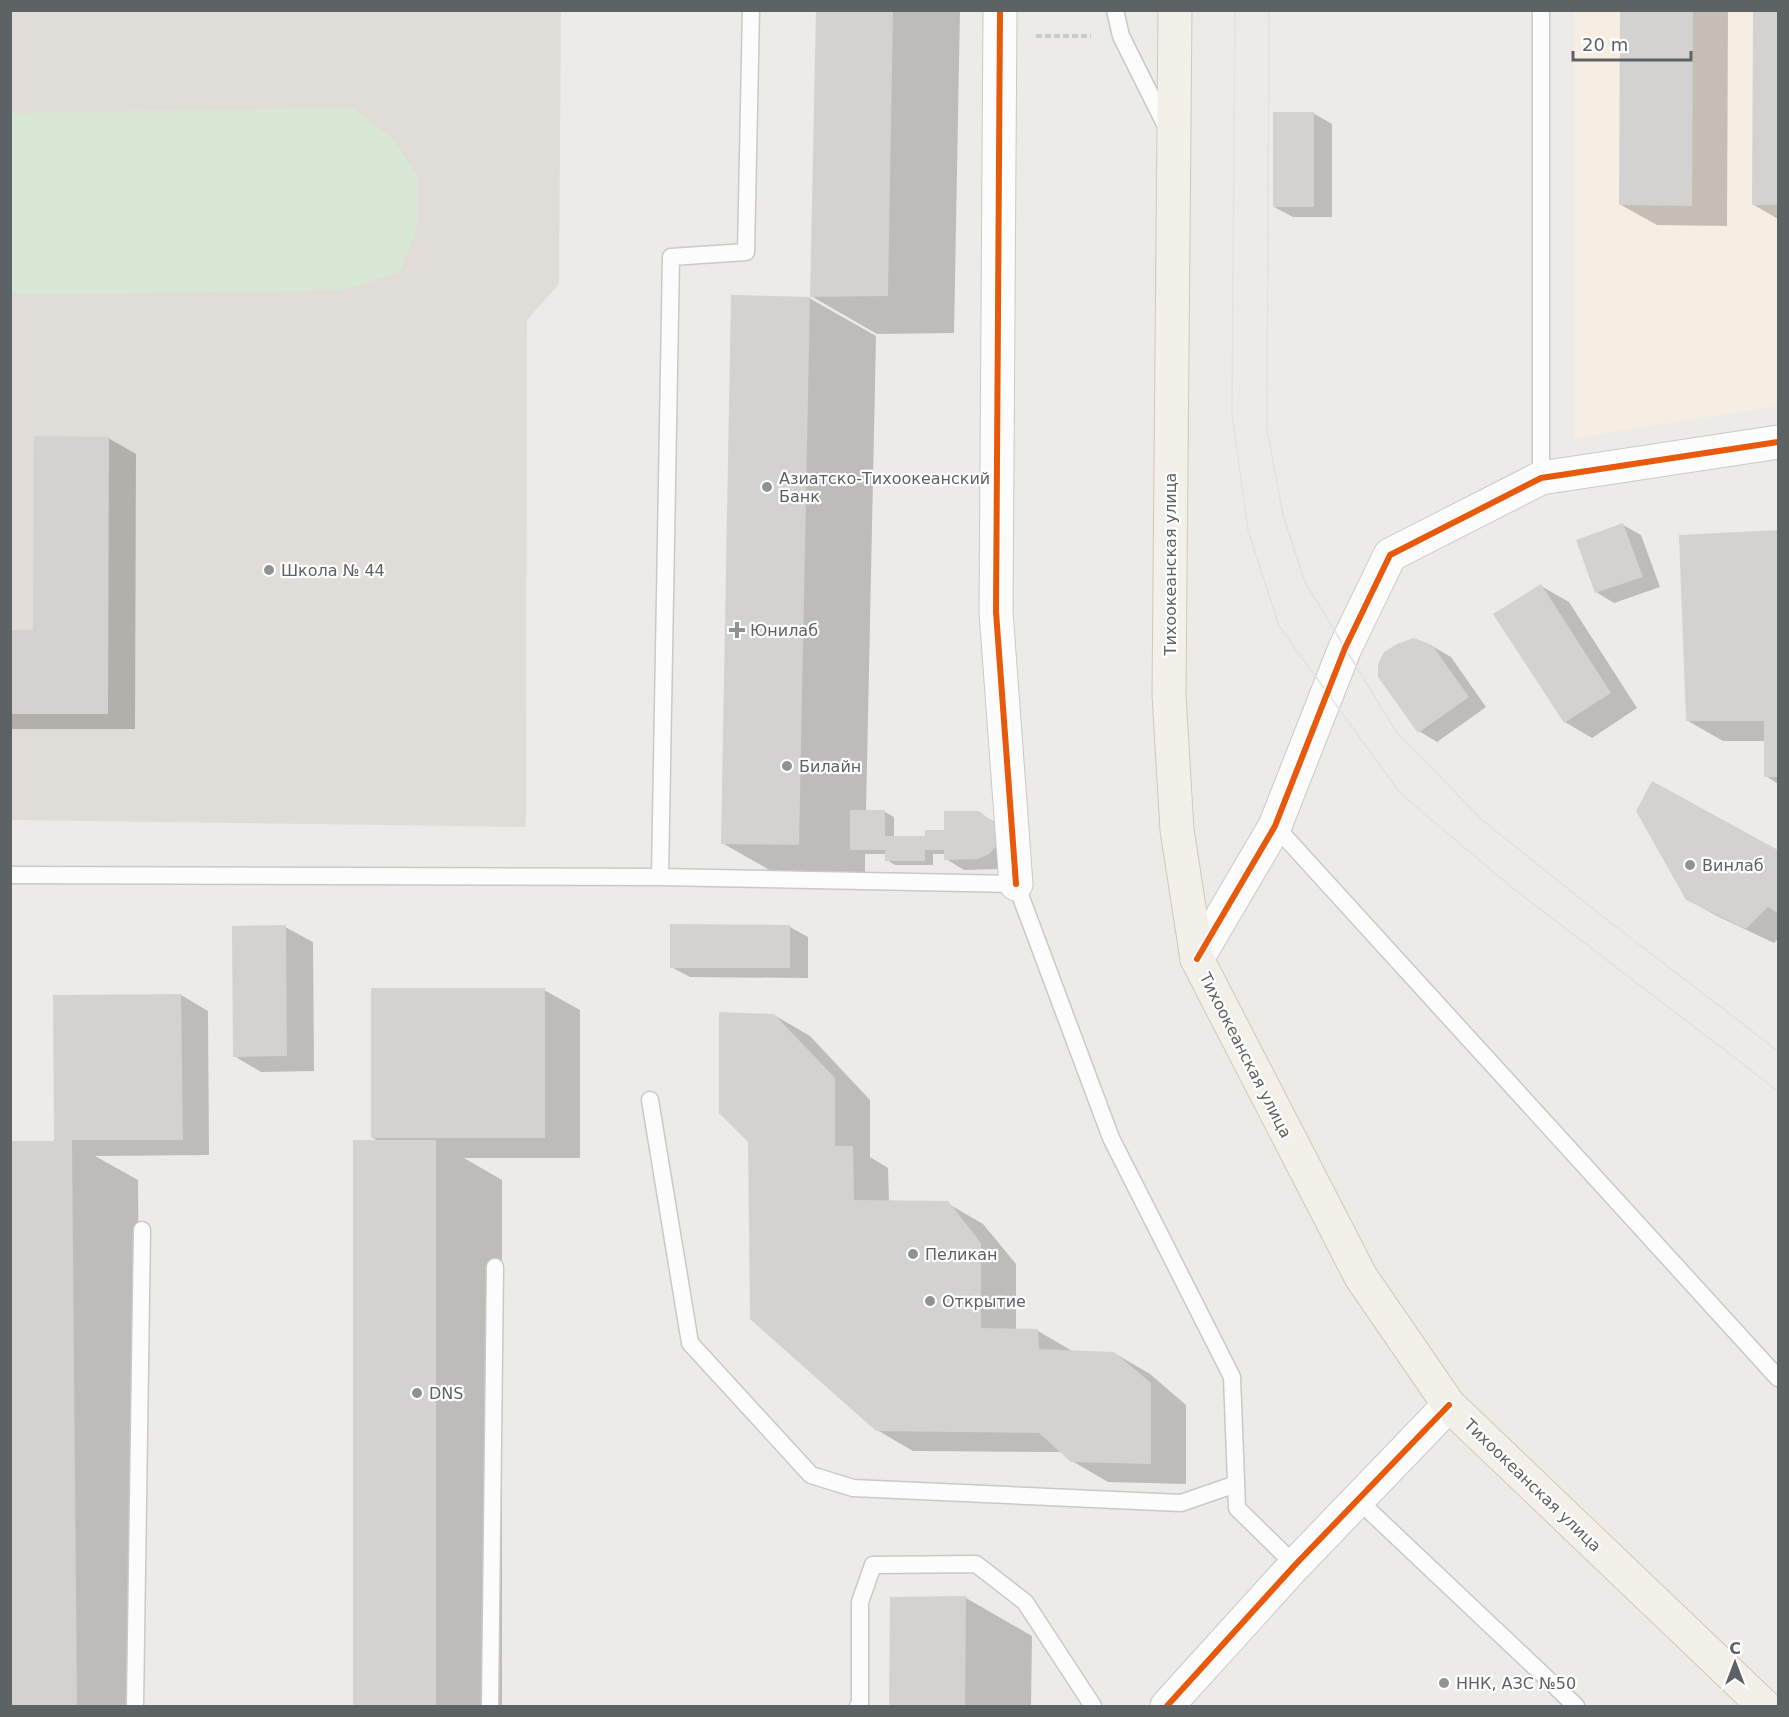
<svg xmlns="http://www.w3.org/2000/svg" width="1789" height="1717" font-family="'DejaVu Sans',sans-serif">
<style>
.commercial{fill:#f6eee2}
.education{fill:#e0ddd8}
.green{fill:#d9e8d4}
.shadow{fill:#0003}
.building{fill:#d3d2d1}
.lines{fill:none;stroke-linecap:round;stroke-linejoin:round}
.service-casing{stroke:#c9c9c8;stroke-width:19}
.minor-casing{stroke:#c9c9c8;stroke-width:35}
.primary-casing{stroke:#d4c7b7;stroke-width:35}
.path{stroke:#c8cdca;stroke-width:4;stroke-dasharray:6 3;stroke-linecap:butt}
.service{stroke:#fcfcfc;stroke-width:16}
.minor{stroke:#fcfcfc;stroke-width:33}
.primary{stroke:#f3efe9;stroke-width:33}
.tram{stroke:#e2e2e2;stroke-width:1.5}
.cycleway-casing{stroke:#fff;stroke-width:10}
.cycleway{stroke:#e8590c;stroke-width:6}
.poi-dot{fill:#8f9293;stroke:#fff;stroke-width:2}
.labels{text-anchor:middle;stroke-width:4.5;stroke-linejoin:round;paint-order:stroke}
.poi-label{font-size:16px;fill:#5d6265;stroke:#fff;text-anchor:start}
.street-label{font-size:16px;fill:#5d6265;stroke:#fff}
</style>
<rect width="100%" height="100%" fill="#edebe8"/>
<!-- commercial -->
<path class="commercial" d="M1574,11H1778V406L1574,438Z"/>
<!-- education -->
<path class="education" d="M11,11H561L559,284L527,320L526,827L11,820Z"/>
<!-- green -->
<path class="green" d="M353,108L395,141L418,179V224L400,272L343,290L25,295L11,292V113Z"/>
<!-- shadow -->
<path class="shadow" d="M818,10H960L954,333L877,334L811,296Z
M1622,10H1728L1727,226L1657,225L1621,205Z
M1754,10H1778V219L1754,205Z
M1313,113L1332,124V217H1293L1274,207Z
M809,298L876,336L866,812H885L894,817V838H926L943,832L979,813L998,824L1007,864L997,869L964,870L946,859V854H933V865H895L887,860V854H865V882L789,881L722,843Z
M108,438L136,454L135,729H10V632H34Z
M1623,525L1641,535L1660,587L1614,603L1596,592Z
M1778,532V784L1766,776V741H1723L1688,721L1680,536Z
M1541,586L1569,602L1637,708L1592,738L1565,722Z
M1432,646L1451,657L1486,707L1437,742L1419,731Z
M1653,783L1778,852V939L1774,943L1715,915L1687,899Z
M285,927L313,942L314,1071L261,1072L234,1056Z
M790,927L808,937V978L690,977L671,967Z
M544,990L580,1010V1158H464L502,1180V1706H354V1142H380L373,1138Z
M181,995L208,1011L209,1155L95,1156L138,1180L142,1706H10V1142H56Z
M774,1015L810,1036L870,1100V1157L888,1168L889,1202L947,1203L983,1224L1016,1264V1330L1038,1331L1074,1352L1114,1353L1150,1374L1186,1405V1484L1108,1482L1072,1461L1063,1452L913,1451L877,1430Z
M891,1598H966L1032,1636L1031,1706H890Z"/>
<!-- building -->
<path class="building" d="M816,10H893L888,296L810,297Z
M1620,10H1693L1692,206L1619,205Z
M1753,10H1778V205H1752Z
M1273,112H1314V207H1273Z
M731,295L810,297L799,845L721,844Z
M34,436L109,437L108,714H10V630H33Z
M1623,523L1643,577L1595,593L1576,540Z
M1778,530V777H1764V721H1686L1679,535Z
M1541,584L1611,693L1564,723L1493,614Z
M1414,638L1432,645L1469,697L1418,733L1378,677V664L1384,652L1397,644Z
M1652,781L1778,850V913L1768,907L1746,929L1686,900L1636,811Z
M850,810H885V836H925V830H944V811H979L999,827V843L989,854L978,859L944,860V850H925V861H885V850H850Z
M670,924L790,925V968H670Z
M286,925L287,1056L233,1057L232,926Z
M371,988H545V1138H371Z
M181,994L183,1140H72L77,1706H10V1141H54L53,995Z
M719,1012L774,1014L835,1078V1146H853L854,1200L948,1201L981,1243V1328L1038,1329L1039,1349L1114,1352L1151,1383V1464L1071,1462L1039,1433L876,1431L750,1319L748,1142L719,1113Z
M353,1140H436V1706H353Z
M966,1596L965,1706H889L890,1597Z"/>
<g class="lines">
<!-- service casing -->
<g class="service-casing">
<path id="service" d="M1115,10L1121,36L1168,130
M1541,10V478
M1275,826L1778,1378
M10,875L660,877L1016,884L1111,1138L1232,1377L1237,1508L1295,1565
M660,877L671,257L746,252L751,10
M650,1100L690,1343L811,1475L853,1488L1181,1503L1236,1484
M1358,1500L1576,1706
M135,1706L142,1230
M490,1706L495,1267
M858,1706L860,1704V1602L873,1565L976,1564L1025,1602L1093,1706"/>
</g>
<!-- minor casing -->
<g class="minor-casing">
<path id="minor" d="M1000,10L996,612L1016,884
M1197,959L1275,826L1345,648L1390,555L1541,478L1778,442
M1167,1706L1295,1565L1449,1405"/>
</g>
<!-- primary casing -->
<g class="primary-casing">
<path id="primary" d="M1175,10L1169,695L1177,830L1197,959L1361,1277L1449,1405L1764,1706"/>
</g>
<!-- path -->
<path class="path" d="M1036,36H1091"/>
<!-- service -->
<use href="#service" class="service"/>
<!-- minor -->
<use href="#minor" class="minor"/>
<!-- primary -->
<use href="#primary" class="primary"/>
<!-- tram -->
<path class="tram" d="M1235,10L1232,414L1248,530L1279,626L1400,793L1510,886L1778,1091
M1269,10L1267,429L1283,515L1305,582L1395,730L1481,819L1602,916L1778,1051"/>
<!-- cycleway casing -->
<g class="cycleway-casing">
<path id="cycleway" d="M1000,10L996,612L1016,884
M1197,959L1275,826L1345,648L1390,555L1541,478L1778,442
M1167,1706L1295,1565L1449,1405"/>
</g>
<!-- cycleway -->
<use href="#cycleway" class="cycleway"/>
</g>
<!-- markers -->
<g class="poi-dot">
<circle cx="767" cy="487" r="6"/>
<circle cx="269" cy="570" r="6"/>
<path d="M734 621h6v6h6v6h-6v6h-6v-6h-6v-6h6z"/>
<circle cx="787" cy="766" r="6"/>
<circle cx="1690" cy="865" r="6"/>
<circle cx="913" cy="1254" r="6"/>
<circle cx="930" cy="1301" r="6"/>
<circle cx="417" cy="1393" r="6"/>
<circle cx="1444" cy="1683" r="6"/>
</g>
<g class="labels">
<!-- poi labels -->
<g class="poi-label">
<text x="779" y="484">Азиатско-Тихоокеанский<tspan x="779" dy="18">Банк</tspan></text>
<text x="281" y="576">Школа № 44</text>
<text x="750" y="636">Юнилаб</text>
<text x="799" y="772">Билайн</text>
<text x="1702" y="871">Винлаб</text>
<text x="925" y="1260">Пеликан</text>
<text x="942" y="1307">Открытие</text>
<text x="429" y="1399">DNS</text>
<text x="1456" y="1689">ННК, АЗС №50</text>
</g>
<!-- street labels -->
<g class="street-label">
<text transform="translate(1170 564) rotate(-90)" y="6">Тихоокеанская улица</text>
<text transform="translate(1246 1055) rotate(63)" y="6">Тихоокеанская улица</text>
<text transform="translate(1533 1485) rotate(44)" y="6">Тихоокеанская улица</text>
</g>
</g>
<!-- border -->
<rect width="1789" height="1717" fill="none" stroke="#5d6265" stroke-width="24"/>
<!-- north arrow -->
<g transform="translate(1735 1663)" stroke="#ffffff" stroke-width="4.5" paint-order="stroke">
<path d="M0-4.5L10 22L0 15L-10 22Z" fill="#5d6265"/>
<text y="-9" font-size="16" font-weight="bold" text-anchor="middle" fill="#5d6265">С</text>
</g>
<!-- scale -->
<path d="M1573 51v9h118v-9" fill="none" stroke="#5d6265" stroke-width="3"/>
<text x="1582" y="51" font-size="18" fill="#5d6265" stroke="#ffffff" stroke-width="4.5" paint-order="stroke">20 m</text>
</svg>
